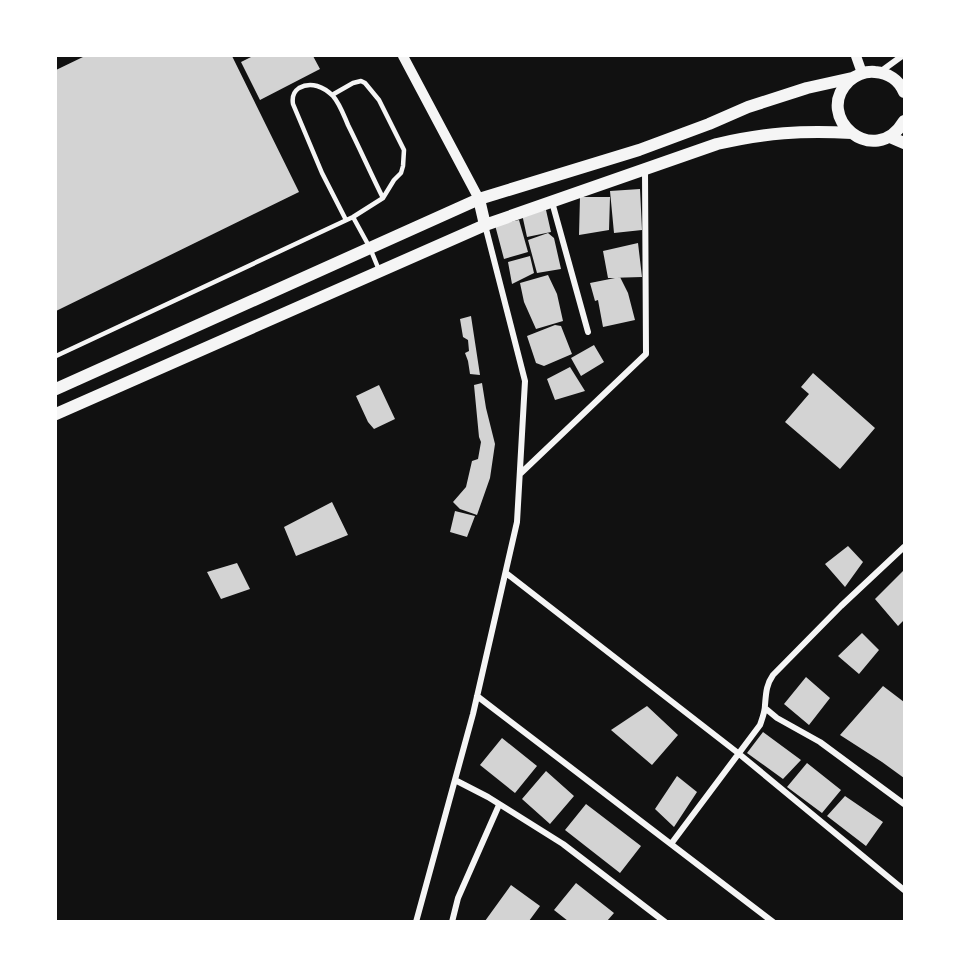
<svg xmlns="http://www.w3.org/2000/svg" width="960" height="977" font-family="Jost,sans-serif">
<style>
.building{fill:#d3d3d3}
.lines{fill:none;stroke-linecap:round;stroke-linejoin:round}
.service{stroke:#f5f5f5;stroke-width:4.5}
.minor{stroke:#f5f5f5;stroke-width:6}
.tertiary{stroke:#f5f5f5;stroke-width:10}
.secondary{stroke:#f5f5f5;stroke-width:12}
</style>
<rect width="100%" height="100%" fill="#111"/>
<!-- building -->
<path class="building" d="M85,56H232L299,192L56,311V70Z
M253,56H313L320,69L260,100L241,62Z
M640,189L642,230L614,233L610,191Z
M580,197H610L609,230L579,235Z
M546,210L551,232L527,237L522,214Z
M519,220L528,252L504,259L495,225Z
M548,233L554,238L561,269L537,273L528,240Z
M638,243L642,277L608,278L603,251Z
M530,256L534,273L512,284L508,262Z
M548,275L557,294L563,321L536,329L524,302L520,283Z
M620,277L628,293L635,320L603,327L598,300L595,301L590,283Z
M471,316L480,375L470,374L468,361L465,353L469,351L468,340L463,337L460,319Z
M555,325L561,326L572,354L544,366L536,363L527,336Z
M594,345L604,362L581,376L571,358Z
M570,367L585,391L555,400L547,379Z
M813,373L875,428L840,469L785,422L809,394L801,387Z
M482,383L486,408L495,444L490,478L477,515L460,509L453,502L466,487L472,461L478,459L481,442L479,437L474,385Z
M379,385L395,419L374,429L368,422L356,396Z
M332,502L348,535L296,556L284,527Z
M455,511L475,516L467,537L450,532Z
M848,546L863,562L845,587L825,564Z
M237,563L250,589L221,599L207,572Z
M904,570V620L898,626L875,599Z
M862,633L879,650L859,674L838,656Z
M806,677L830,698L809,725L784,704Z
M883,686L904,702V778L882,762L840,735Z
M647,706L678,735L652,765L611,730Z
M763,732L801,760L783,779L747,753Z
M502,738L537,766L515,793L480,765Z
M807,763L841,790L822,813L787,787Z
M546,771L574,796L550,824L522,799Z
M677,776L697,792L674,827L655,809Z
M845,796L883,822L866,846L827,816Z
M586,804L641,846L620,873L565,830Z
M576,883L614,913L607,921H568L554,910Z
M511,885L540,906L529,921H485Z"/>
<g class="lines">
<!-- service -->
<path class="service" d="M332,95L353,83L361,81L365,83L379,100L404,150L403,166L401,173L394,180L383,198L353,217
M346,220L322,173L293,104C292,98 293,92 299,88C311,81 324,87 333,96C340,104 344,116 348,125C360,149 371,174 383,198
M56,356L353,217L370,248L379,270"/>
<!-- minor -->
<path class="minor" d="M880,72L902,56
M552,202L588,332
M520,474L646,354L645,170
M506,573L738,753L904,890
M477,696L773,922
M765,708L777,718L820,742L904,804
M455,780L488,797L563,844L665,922
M671,844L760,725C762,719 765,712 765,705C766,694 766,685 773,675L841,606L904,547
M416,922L473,714L517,522L525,381L485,225
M452,922L458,898L499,805"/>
<!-- tertiary -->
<path class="tertiary" d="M403,56L479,199
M856,56L862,73"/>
<!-- secondary -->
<path class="secondary" d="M904,92C899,80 888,73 875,72C866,71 856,75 849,81C812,117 875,170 904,121
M890,137L904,143
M479,199L485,225
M56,389L479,199L639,150L709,124L748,107L807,88L852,78
M56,414L485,225L717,144C765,133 802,130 852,133"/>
</g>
<!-- border -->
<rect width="960" height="977" fill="none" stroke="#ffffff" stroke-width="114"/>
</svg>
